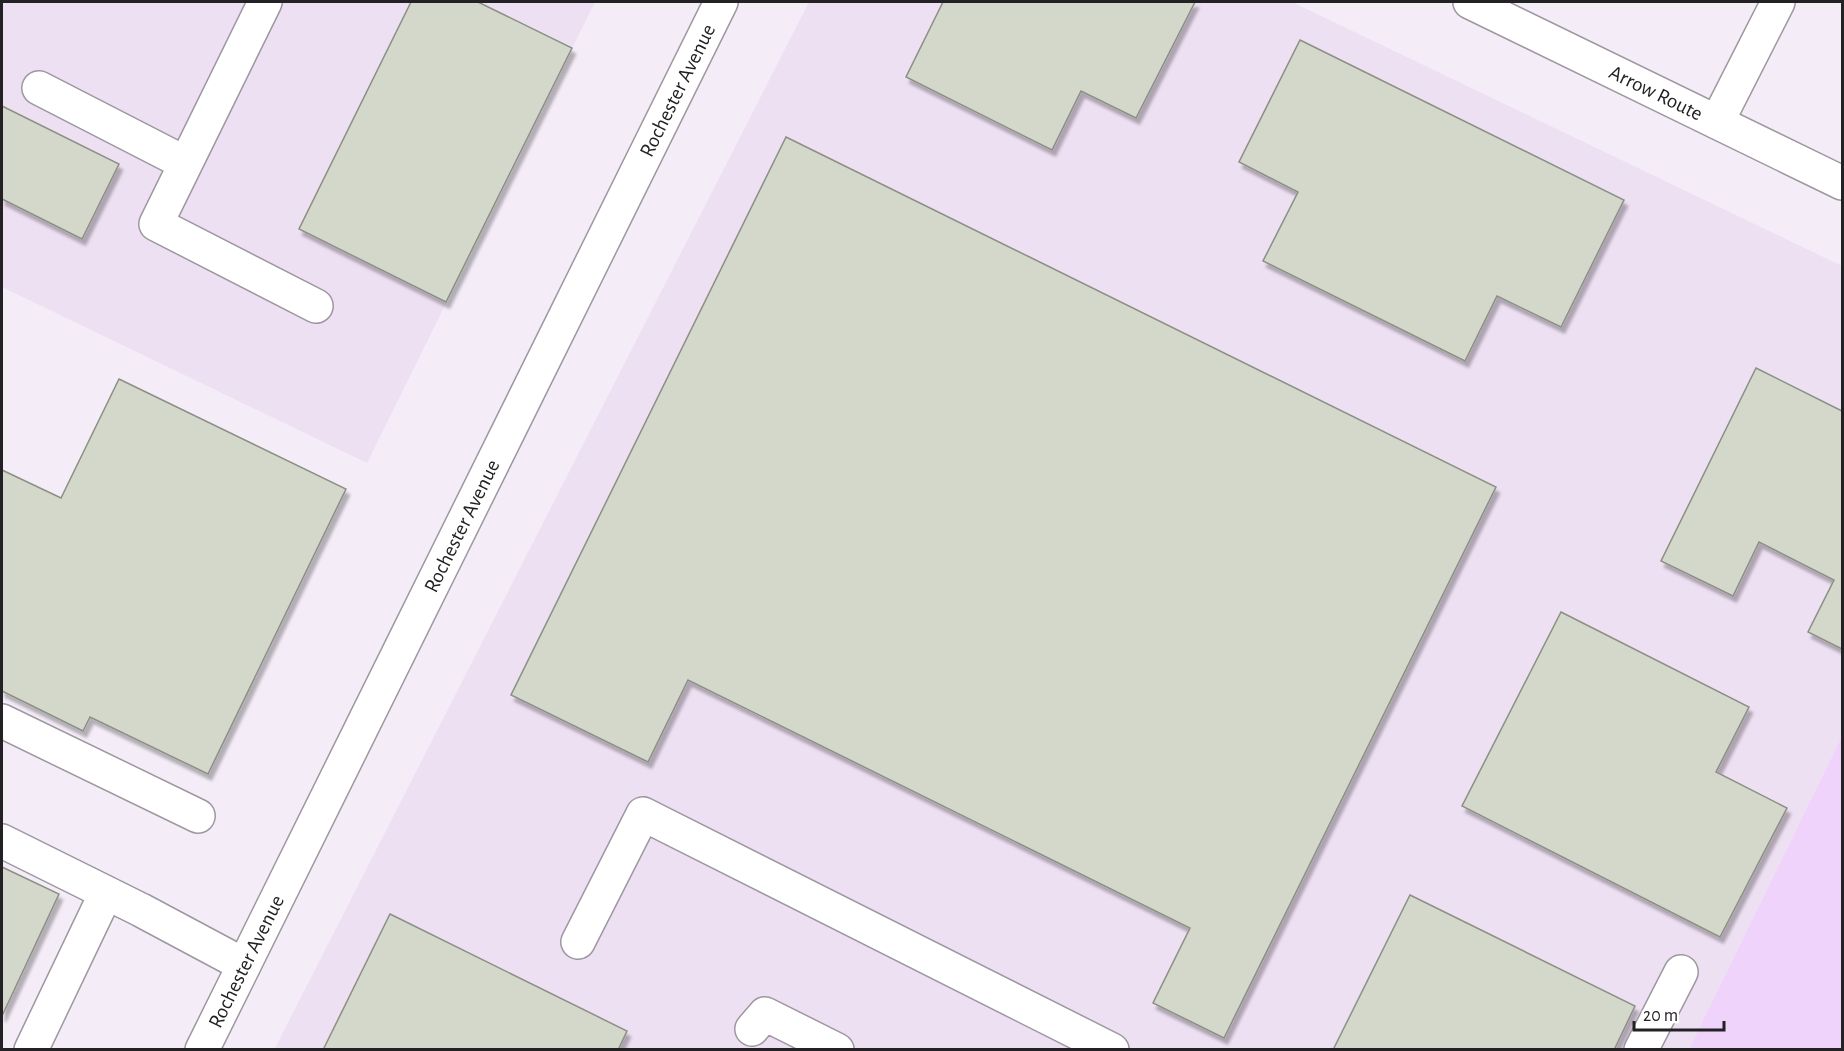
<svg xmlns="http://www.w3.org/2000/svg" width="1844" height="1051" font-family="'Alegreya Sans',sans-serif">
<style>
.built{fill:#ede0f2}
.green{fill:#efd3fb}
.building{fill:#d4d8cb;stroke:#8c8f84;stroke-width:1.5;filter:url(#shadow)}
.lines{fill:none;stroke-linecap:round;stroke-linejoin:round}
.minor-casing{stroke:#9e97a1;stroke-width:36}
.major-casing{stroke:#9e97a1;stroke-width:36}
.minor{stroke:#fff;stroke-width:33}
.major{stroke:#fff;stroke-width:33}
.labels{text-anchor:middle;stroke-width:5;stroke-linejoin:round;paint-order:stroke}
.street-label{font-size:21px;fill:#242125;stroke:#fff}
</style>
<defs>
<filter id="shadow"><feDropShadow dx="3.5" dy="6" stdDeviation="1.5" flood-color="#0004"/></filter>
</defs>
<rect width="100%" height="100%" fill="#f4ecf7"/>
<!-- built -->
<path class="built" d="M2,2H595L367,463L2,287Z
M809,2H1292L1842,266V736L1689,1049L274,1050Z"/>
<!-- green -->
<path class="green" d="M1842,736V1049H1689Z"/>
<!-- building -->
<path class="building" d="M411,2H478L572,48L446,302L299,229Z
M943,2H1195L1136,118L1081,91L1052,150L906,77Z
M1300,40L1624,200L1561,327L1497,296L1465,361L1263,261L1298,192L1239,162Z
M2,106L119,164L82,239L2,199Z
M786,137L1496,487L1224,1038L1153,1003L1190,928L688,680L648,762L511,695Z
M1756,368L1842,411V649L1808,632L1834,580L1759,542L1733,596L1661,561Z
M119,379L346,489L208,774L90,717L83,731L2,691V470L61,498Z
M1561,612L1749,707L1716,772L1787,808L1720,937L1462,806Z
M2,867L59,894L2,1016Z
M1410,895L1635,1006L1614,1050H1333Z
M390,914L627,1031L618,1050H323Z"/>
<g class="lines">
<!-- minor casing -->
<g class="minor-casing">
<path id="minor" d="M265,2L156,224L316,306
M39,88L185,163
M1717,122L1778,2
M2,721L198,816
M2,841L141,910L244,965
M578,942L643,814L1112,1050
M752,1029L765,1014L837,1050
M31,1050L106,893
M1641,1050L1681,972"/>
</g>
<!-- major casing -->
<g class="major-casing">
<g id="major">
<path id="s1" d="M1470,2L1842,183"/>
<path id="s2" d="M202,1050L721,2"/>
</g>
</g>
<!-- minor -->
<use href="#minor" class="minor"/>
<!-- major -->
<use href="#major" class="major"/>
</g>
<g class="labels">
<!-- street labels -->
<g class="street-label">
<text dy="7" stroke="none"><textPath href="#s2" startOffset="1071">Rochester Avenue</textPath></text>
<text dy="7" stroke="none"><textPath href="#s1" startOffset="207">Arrow Route</textPath></text>
<text dy="7" stroke="none"><textPath href="#s2" startOffset="585">Rochester Avenue</textPath></text>
<text dy="7" stroke="none"><textPath href="#s2" startOffset="99">Rochester Avenue</textPath></text>
</g>
</g>
<!-- border -->
<rect width="1844" height="1051" fill="none" stroke="#242125" stroke-width="6"/>
<!-- scale -->
<path d="M1634 1021v9h90v-9" fill="none" stroke="#242125" stroke-width="3"/>
<text x="1643" y="1021" font-size="18" fill="#242125" stroke="#ffffff" stroke-width="4.5" paint-order="stroke">20 m</text>
</svg>
